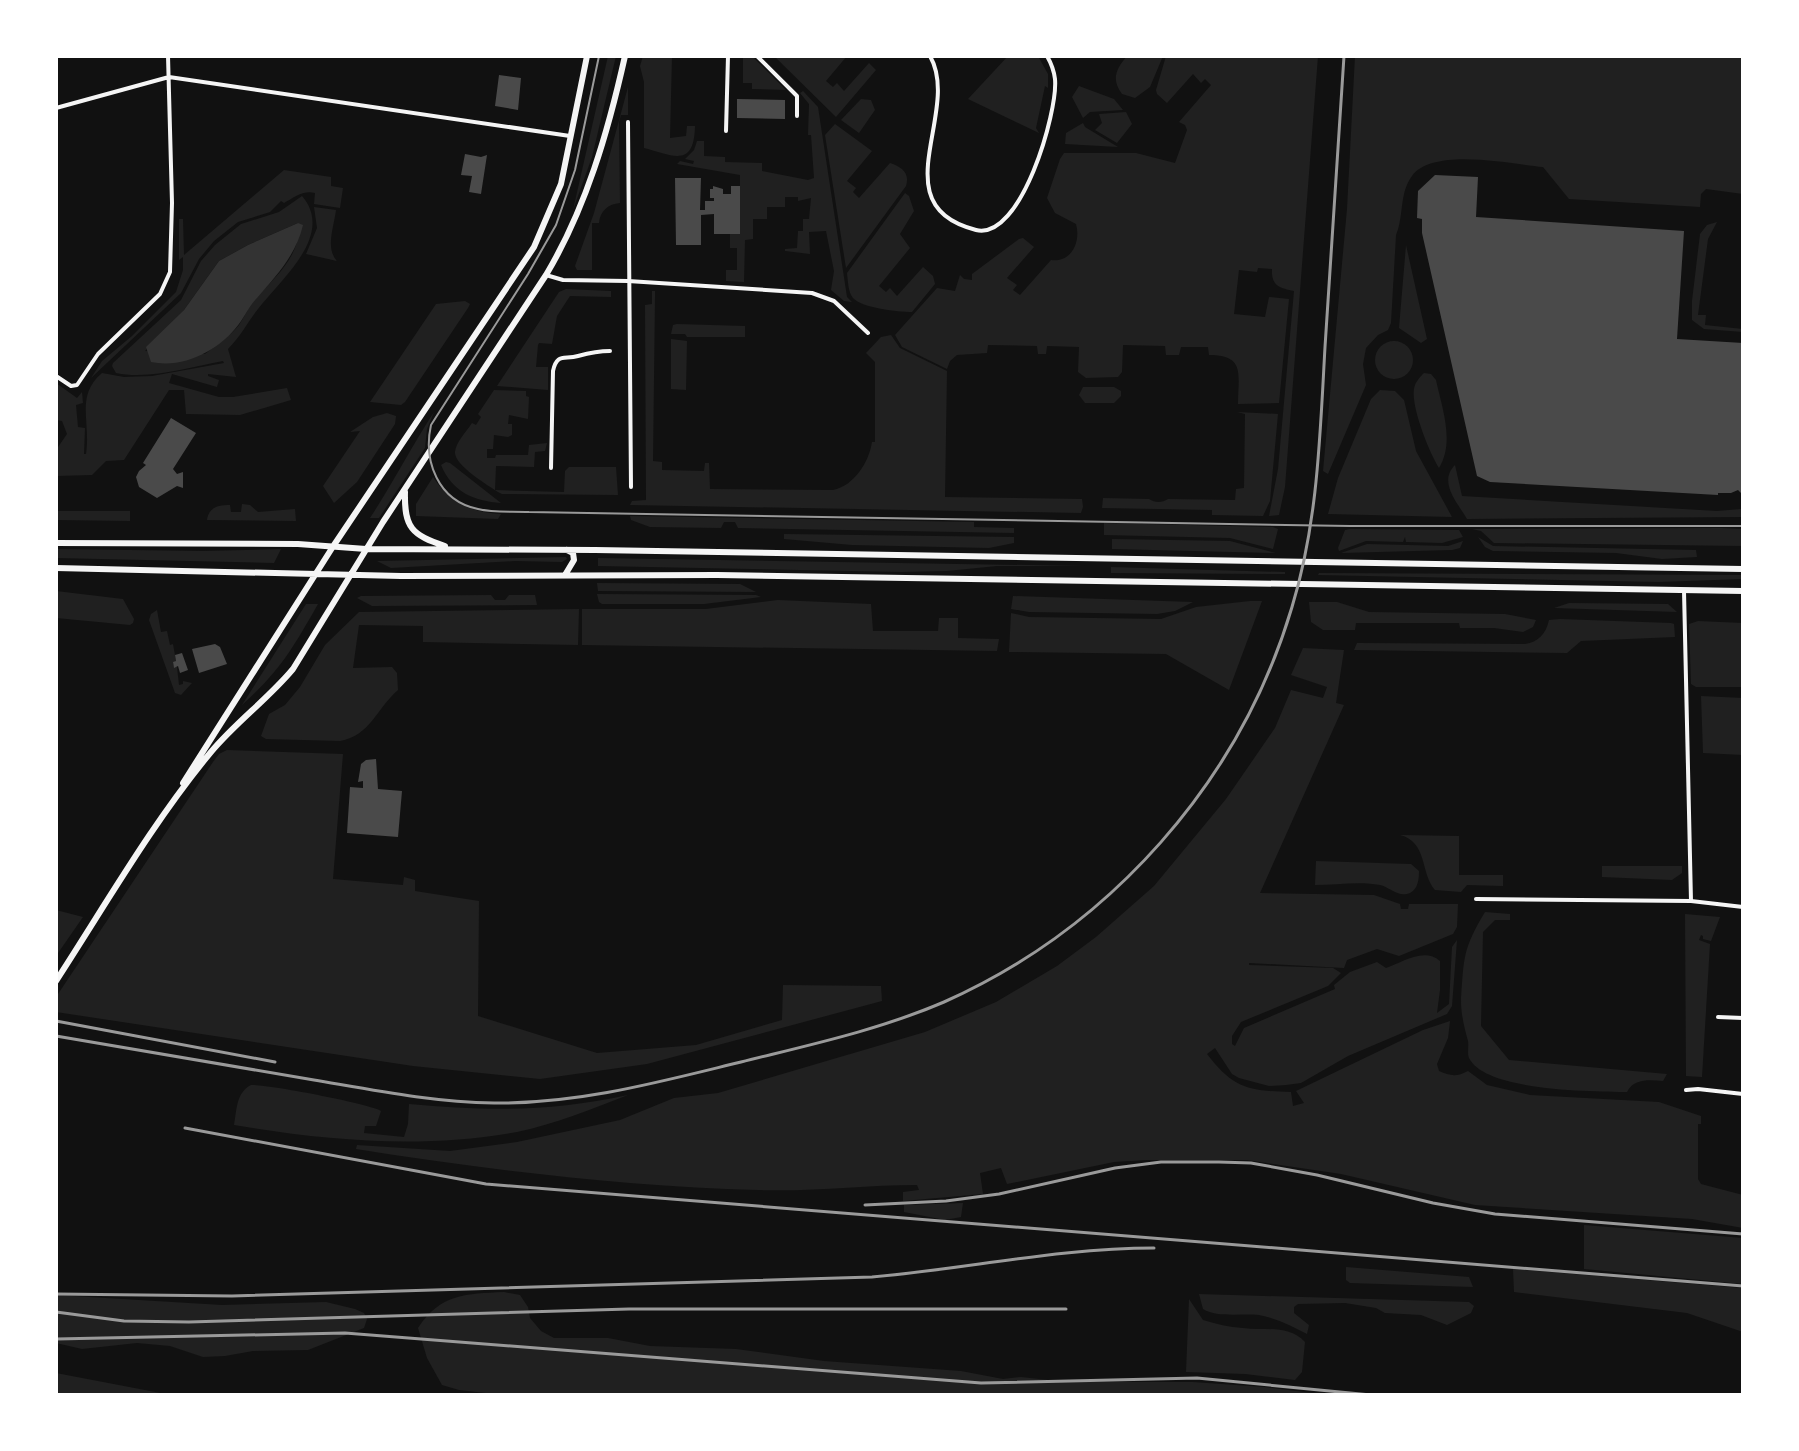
<svg xmlns="http://www.w3.org/2000/svg" width="1799" height="1451" font-family="Arial,sans-serif">
<style>
.green{fill:#202020;fill-rule:evenodd}
.water{fill:#333}
.building{fill:#4a4a4a}
.lines{fill:none;stroke-linecap:round;stroke-linejoin:round}
.minor{stroke:#f5f5f5;stroke-width:4}
.secondary{stroke:#f5f5f5;stroke-width:6}
.tram{stroke:#9a9a9a;stroke-width:2}
.rail{stroke:#9a9a9a;stroke-width:3}
</style>
<rect width="100%" height="100%" fill="#111"/>
<!-- green -->
<path class="green" d="M608,56H616L592,157L573,210Z
M643,56H672L670,138L686,136L687,126H695C694,168 674,156 644,148V82L640,66Z
M743,56H752L786,90L752,89V83H743Z
M774,56H847L826,81L833,87L837,83L844,91L869,63L876,70L836,117Z
M1008,56H1038L1048,74V88L1045,86L1036,128L1039,133L968,99Z
M1127,56H1163L1150,87L1135,98L1122,94C1111,79 1116,69 1127,56Z
M1166,56H1318L1285,487L1279,515L1269,516L1278,469L1294,291C1280,288 1271,286 1272,269L1258,268L1257,272L1239,270L1234,314L1265,317L1269,297L1289,299L1279,403L1238,404C1238,375 1246,355 1209,355L1208,347H1181L1179,355H1166L1165,346L1123,345L1122,372L1118,377L1086,378L1078,372L1079,347L1047,346L1046,354H1038L1037,346L988,345L987,353L957,355L950,361L947,369L902,347L895,335L937,288L955,291L960,275L964,279L972,280V274L1019,239L1023,238L1034,247L1007,278L1017,285L1013,290L1020,295L1051,260C1072,263 1081,241 1076,224L1055,213L1047,198L1060,159L1064,153H1136L1175,163L1187,130L1185,125L1179,122L1211,85L1205,79L1201,83L1193,74L1167,103L1157,94L1156,90Z
M1355,56H1743V194L1706,189L1701,194L1700,207L1569,199L1543,167C1511,164 1433,147 1412,176C1399,193 1404,217 1396,235L1391,323L1388,330L1378,335L1366,348L1363,364L1366,385L1328,474L1323,471L1347,209Z
M1079,86L1114,99L1123,110L1090,112L1083,118L1072,97Z
M628,87V115H621L619,122L620,203C608,204 600,211 599,223H592V270H577L575,266L594,213Z
M803,91L818,107L847,297L852,302L844,301L831,290L834,271L826,231L809,232L810,254L785,251V249L797,248L798,231H803V219H809L811,198L798,201V197H785V207H767V219H753V239L745,240L744,282L726,281V270H737V248H730V234H740V175L677,164L680,161L693,164L694,161L685,159L694,150L697,141H704V156L725,157V162L762,163V171L808,180L814,178L811,135H808L809,104L800,93Z
M861,99L871,100L875,110L859,133L841,120Z
M1126,112L1132,124L1117,143L1095,130L1102,123L1099,114Z
M1083,123L1085,127L1118,147L1065,144L1066,133Z
M835,124L872,151L847,181L856,188L853,192L859,198L890,163C902,167 910,173 906,186L846,268L825,135Z
M284,170L331,177V186L343,188L340,208L314,204L315,193C303,190 295,197 284,203L281,201L270,212L238,222L214,241L199,259L181,293L91,378L102,361L132,336L176,292L183,270V257L179,260V219H183L184,255Z
M905,193L909,196L914,211L900,234L910,248L879,286L886,292L890,288L897,296L923,267L933,276L935,284L912,312C898,312 862,308 853,298C848,292 848,281 847,273Z
M302,196C334,233 285,276 262,304C249,319 243,334 228,349L236,377L208,374V376L219,380L217,387L172,374L169,383L219,397H233L287,388L291,400L240,415L186,414L184,390H169L124,460L106,461L92,475L56,476V450L67,434L62,421L56,420V383L77,398L82,392L83,403L76,405L78,427L85,428L84,454H86C91,421 75,396 102,373L124,377L152,376L224,363L223,361C190,367 150,380 116,373L112,366L113,363L181,300L201,261L215,245L241,224L279,212ZM298,223C302,255 276,276 256,298C249,306 245,316 239,325C230,336 217,345 205,354L145,351L184,310L219,261L248,245Z
M314,207L336,210C334,227 325,248 337,261L306,254L317,228Z
M1717,222L1708,239L1698,315H1706L1705,325L1743,329V332L1704,329L1692,320V301L1700,234L1707,225Z
M1406,245L1427,339L1421,343L1399,328Z
M566,289L611,291V297L570,296L557,316L552,344L539,343L538,345L536,367H548V390L497,386L559,292Z
M652,291H655V296L653,461L662,462V470L704,471L705,463H709L710,489L833,490C854,486 869,462 872,442H875V362L866,353L881,337L891,335L900,348L947,371L945,497L1082,499L1083,507L1081,513L630,505L632,501L646,500L645,305L652,304Z
M465,301L470,304L468,308L405,402L401,405L370,402L436,304Z
M677,324L745,326V337H687L685,334H671L673,325Z
M671,339L687,341L686,390L671,389Z
M1375 360a19 19 0 1 1 38 0a19 19 0 1 1-38 0Z
M1424,373L1431,374L1436,380C1442,408 1455,442 1439,468C1429,452 1411,407 1414,389C1415,382 1420,377 1424,373Z
M1083,387H1114L1121,391V396L1114,403H1085L1079,395Z
M494,390L526,391V396L529,397L528,419L509,415L508,424H512V435L508,437L494,435L493,449H487V458H495L496,455H528L529,445L547,443L545,451L535,452L534,467L496,466L495,490L564,492L565,471L569,467H616L618,495L502,494L498,492C487,485 454,465 455,452C456,442 466,432 472,423L476,425L481,417L478,414Z
M1380,390L1395,391L1404,400L1416,451L1452,517L1328,514L1338,478L1371,399Z
M434,412L427,429L425,448L379,518H370C393,483 411,447 434,412Z
M1237,412L1278,414L1270,501L1263,516L1212,515V510L1102,508L1103,498L1149,499C1155,503 1162,503 1168,499L1235,500L1236,489L1244,488L1245,414Z
M387,413L396,416L395,424L357,482L334,503L323,486L360,431L350,432L373,417Z
M446,462L450,463L501,503C474,501 452,492 441,465Z
M1455,465L1462,496L1717,511L1741,509H1743V517L1467,519C1457,502 1438,482 1455,465Z
M433,477C450,503 470,512 501,514L498,519L416,516V504Z
M242,504L250,505L258,512L295,509L296,521L207,520C209,507 218,505 230,505L231,512H241Z
M56,511H130V521L56,520Z
M630,516L974,522V527L1014,528V533L738,528L735,522H724L721,528L650,527L631,520Z
M1104,523L1273,527L1278,529L1273,549L1230,538L1104,535Z
M1721,528L1743,529V546L1494,543L1481,531L1472,529Z
M1350,529L1459,530L1463,537L1442,543L1406,542L1405,537L1403,542L1366,541L1339,551L1338,548L1345,530Z
M784,534L1014,537V543L989,548L852,545L784,539Z
M1478,537L1493,546L1696,550L1697,557L1662,559L1616,553L1493,551L1485,547Z
M1112,539L1230,541L1276,553L1112,549Z
M1463,541L1460,548L1452,550L1341,553L1367,544L1448,546Z
M56,549L203,551L281,549L274,563L56,558Z
M566,557L567,559L562,562L515,561L391,568L377,561Z
M598,558L1086,566H997L947,571L901,572L598,566Z
M1111,567L1285,572V574L1111,573Z
M1319,573L1743,575V579L1659,582L1318,575Z
M597,583L740,584L756,592L598,591Z
M56,591L123,599L134,619L133,623L130,625L56,618Z
M597,594L756,595L761,597L704,604H602L599,602Z
M491,595L495,600H505L509,595H535L537,605L372,606L357,598L361,596Z
M1013,596L1193,602L1175,611L1157,614L1029,612L1011,609Z
M778,600L871,604L873,631H938L939,618H958V638L999,639L997,651L582,645V609H706Z
M1250,601H1262L1229,690L1166,654L1009,652L1011,613L1029,617L1161,619L1196,607Z
M1309,602H1337L1369,612L1505,614L1536,620L1533,627L1523,632L1494,628H1460L1459,623H1356L1355,630H1323L1311,622Z
M1569,603L1668,604L1677,612L1554,608Z
M306,604H318C293,648 280,671 242,705Z
M579,609L578,645L423,642V626L359,625L353,668L392,667L397,673L398,690C377,708 370,736 340,741L266,739L261,736L269,714L285,705L300,687L325,645L359,612Z
M157,610L161,632L167,631L170,645L173,644L176,661L173,663L174,667H177L179,685L183,684V681L192,683L181,695L175,693L149,620L151,614Z
M1560,619L1671,623L1674,624L1675,637L1581,641L1567,653L1354,650L1357,643L1525,644C1538,642 1546,634 1549,620Z
M1698,621L1743,623V687H1696L1691,684L1689,624Z
M1303,648L1344,650L1336,703L1344,705L1260,893L1374,895L1400,904L1401,909H1408L1409,904H1458L1457,927L1453,934L1399,956L1377,949L1347,960L1344,968L1249,963V965L1333,968L1341,973L1328,986L1241,1022L1232,1036V1044L1235,1046L1244,1028L1335,989L1334,985L1350,972L1377,962L1386,968C1403,962 1424,947 1440,961V990L1437,1013L1449,1004L1452,947L1457,940L1452,1006L1447,1014L1348,1056L1301,1083L1286,1085L1269,1086L1239,1078L1232,1074L1215,1048L1207,1054C1233,1088 1248,1091 1291,1092L1293,1106L1304,1103L1296,1091L1423,1030L1450,1021L1448,1038L1437,1064L1439,1071C1450,1076 1457,1077 1468,1071L1487,1085L1530,1095L1659,1102L1701,1116V1124H1698V1179L1701,1184L1743,1195V1228L1692,1219L1475,1205L1341,1174L1247,1160H1147L1114,1162L1007,1184L1001,1168L980,1173L983,1194L903,1201V1192L919,1190L917,1185C864,1185 811,1192 758,1190C624,1186 488,1170 356,1149L357,1145L450,1151L517,1142L620,1120L674,1098L718,1093L925,1032L996,1002L1057,966L1096,937L1154,886L1226,799L1275,728L1291,690L1323,698L1327,687L1291,675Z
M1701,696L1743,698V755L1703,753Z
M227,750L343,754L333,879L403,885L404,877L415,880V891L479,901L478,1016L597,1053L696,1045L782,1020L783,985L881,986L882,1001L647,1064L540,1079L413,1066L56,1012V997L213,762L219,754Z
M1400,835L1459,836V875H1503V886L1467,885L1461,892L1435,890C1420,873 1428,842 1400,835Z
M1316,861L1411,864L1419,871C1419,879 1418,889 1410,893C1398,898 1390,887 1380,885C1360,881 1335,885 1315,885Z
M1602,866H1682V873L1672,880L1602,877Z
M56,910L83,917L56,956Z
M1485,912L1510,914V920H1495L1483,932L1481,1026L1509,1060L1667,1074L1663,1081C1650,1080 1634,1078 1627,1092C1594,1091 1486,1092 1469,1058C1467,1053 1469,1047 1468,1041C1464,1026 1461,1015 1461,999C1464,956 1463,949 1485,912Z
M1685,914L1720,917L1711,941L1703,939V936L1701,935L1699,940L1710,944L1702,1077L1686,1076Z
M251,1085C266,1084 371,1104 381,1111L376,1126H365L364,1133L404,1137L408,1124L409,1104C488,1111 550,1112 628,1095C592,1109 555,1124 517,1132C424,1149 327,1141 234,1125C237,1109 236,1093 251,1085Z
M963,1203L961,1217L945,1220L904,1212V1205Z
M1584,1225L1743,1238V1284L1584,1269Z
M1346,1267L1469,1277L1473,1287L1350,1283L1346,1280Z
M1513,1269L1743,1288V1332L1687,1313L1514,1292Z
M504,1292L520,1295L528,1307L530,1318L541,1331L554,1338H608L650,1346L736,1349L824,1361L961,1371L1003,1379L1021,1377L1066,1382H1193L1264,1387L1328,1395H503L459,1390L442,1385L427,1358L418,1328C441,1293 466,1294 504,1292Z
M1199,1294L1469,1302L1474,1306L1471,1313L1447,1325L1421,1315L1385,1313L1376,1308L1345,1303L1298,1304L1294,1307V1313L1309,1325L1307,1334C1292,1326 1276,1318 1259,1315C1242,1313 1218,1318 1203,1309Z
M56,1295L222,1305L326,1302L355,1309L364,1313L367,1319L364,1328L308,1350L253,1351L225,1356L203,1357L170,1346L137,1343L82,1349L56,1343Z
M1189,1299L1203,1320C1216,1324 1229,1327 1243,1328C1265,1331 1288,1324 1305,1342L1302,1372L1295,1380L1245,1374L1186,1372Z
M56,1373L171,1395H61L56,1393Z"/>
<!-- water -->
<path class="water" d="M298,223L303,225C296,255 277,275 257,298C250,305 245,316 239,324C220,350 184,369 151,362L146,347L184,310L219,261L248,245Z"/>
<!-- building -->
<path class="building" d="M499,75L521,78L518,110L495,106Z
M737,99L785,100V119L737,118Z
M465,154L481,157L487,155L481,194L469,192L472,176L461,175Z
M1435,175L1478,177L1476,217L1684,231L1677,339L1743,343V495L1738,490L1731,493H1718V495L1490,482L1477,476L1422,233V219L1417,218L1418,191Z
M675,178H701L700,210H705V201H714V198H710V189H713V186L723,189V194H731V186H740V234H714V214L701,215V245H676Z
M171,418L196,433L173,469L177,474L183,472V488L177,486L157,498L139,487L136,477L139,471L146,465L143,463Z
M215,644L220,647L227,664L199,673L192,649Z
M182,653L188,670L180,673L178,666L174,668L173,662L176,661L175,655Z
M376,759L378,789L402,791L398,837L347,833L350,787L363,788V781L358,782L361,764L366,760Z"/>
<g class="lines">
<!-- minor -->
<path class="minor" d="M757,56L797,96V116
M930,56C962,112 880,206 976,230C1021,241 1058,112 1055,79C1054,71 1051,63 1047,56
M56,108L169,77L570,136
M628,122L631,487
M726,131L728,56
M546,275L563,280L628,281L812,293L834,301L868,333
M56,376L71,386L77,385L98,354L160,294L170,272L172,203L168,56
M551,468L553,371C557,353 564,360 578,356C589,353 597,351 610,351
M1684,591L1691,901
M1476,899L1691,901L1743,907
M1718,1017L1743,1018
M1686,1090L1698,1089L1743,1094"/>
<!-- secondary -->
<path class="secondary" d="M405,492C404,528 412,535 445,546
M56,543L298,544L366,549L595,550L1743,569
M56,568L401,576L717,575L1743,591
M565,575L574,560L573,553L567,550
M183,783L334,545L534,247L561,184L587,56
M56,981C106,904 153,822 211,752C236,722 268,699 293,669L383,522L546,275C586,208 608,132 625,56"/>
<!-- tram -->
<path class="tram" d="M599,56L575,170L556,225L528,274L431,425C423,461 438,501 478,509C494,513 512,511 529,512L1350,526H1743"/>
<!-- rail -->
<path class="rail" d="M56,1021L275,1062
M56,1036C142,1051 228,1066 314,1080C373,1090 433,1102 494,1103C579,1104 659,1082 741,1062C809,1045 879,1030 944,1002C1110,928 1240,782 1292,607C1318,522 1320,435 1325,347C1332,250 1338,153 1344,56
M185,1128L486,1184L1743,1286
M865,1205L946,1201L999,1194L1115,1168L1161,1162H1219L1251,1163L1317,1175L1433,1203L1495,1214L1743,1234
M56,1294L232,1296L872,1277C966,1269 1059,1248 1154,1248
M56,1312L124,1321L189,1322L629,1309H1066
M56,1339L345,1333L981,1383L1197,1378L1371,1395"/>
</g>
<!-- border -->
<rect width="1799" height="1451" fill="none" stroke="#ffffff" stroke-width="116"/>
</svg>
